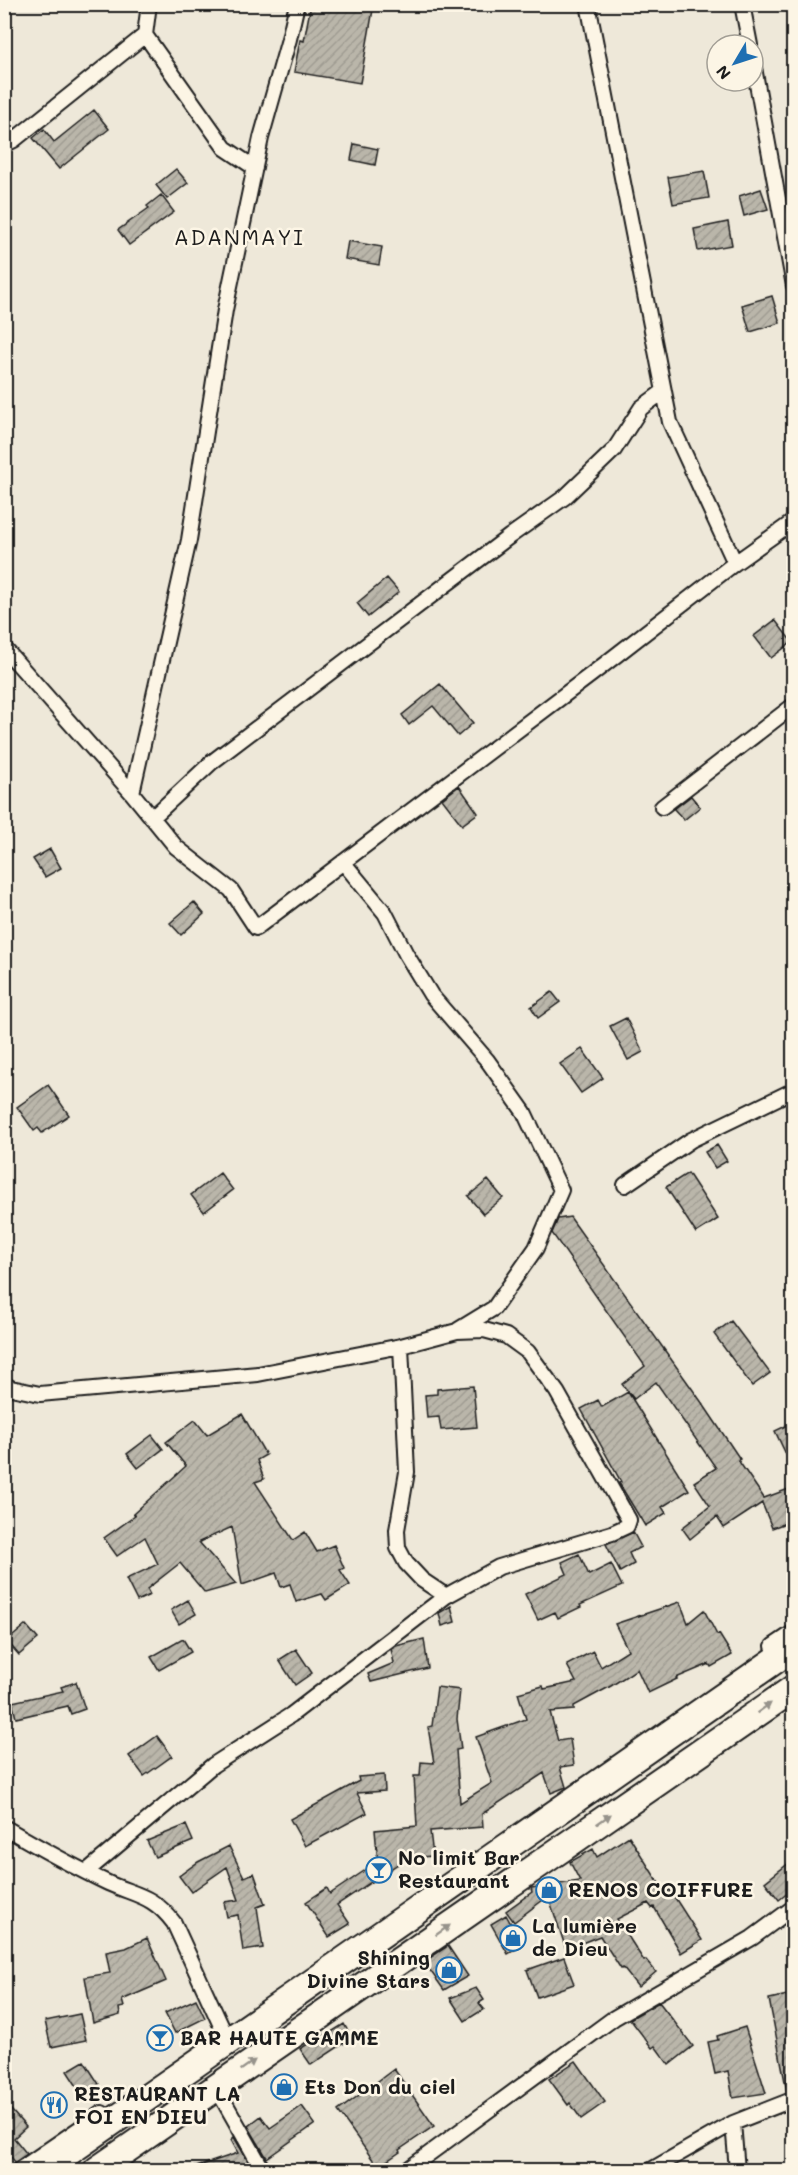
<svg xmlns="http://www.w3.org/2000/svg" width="798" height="2175" font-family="Mali,sans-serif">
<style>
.building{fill:url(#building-hatch);stroke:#1c1c1c;stroke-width:1.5}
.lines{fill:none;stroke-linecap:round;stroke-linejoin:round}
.street-casing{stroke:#1c1c1c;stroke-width:18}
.highway-casing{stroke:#1c1c1c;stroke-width:30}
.street{stroke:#fcf5e5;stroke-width:14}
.highway{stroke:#fcf5e5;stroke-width:26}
.oneway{fill:#97938b}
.labels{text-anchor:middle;stroke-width:5;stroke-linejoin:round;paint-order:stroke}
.poi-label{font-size:20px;font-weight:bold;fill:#1c1c1c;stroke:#fcf5e5;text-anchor:start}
.quarter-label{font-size:22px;letter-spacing:1.5px;fill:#1c1c1c;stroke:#fcf5e5}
</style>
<defs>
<pattern id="building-hatch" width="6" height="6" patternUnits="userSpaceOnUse" patternTransform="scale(1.5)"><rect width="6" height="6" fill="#bab6aa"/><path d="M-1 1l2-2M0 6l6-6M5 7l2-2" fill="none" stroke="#9f9c92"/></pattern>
</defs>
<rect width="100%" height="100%" fill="#eee8d9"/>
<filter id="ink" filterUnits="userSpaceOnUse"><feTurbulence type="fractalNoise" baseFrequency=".0167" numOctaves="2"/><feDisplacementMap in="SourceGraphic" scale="12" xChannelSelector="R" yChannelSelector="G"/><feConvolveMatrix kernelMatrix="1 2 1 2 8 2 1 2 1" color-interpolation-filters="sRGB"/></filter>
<g filter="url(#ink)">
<!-- building -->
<path class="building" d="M311,4H374L360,83L294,72L300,40L304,41Z
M94,110L109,129L59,169L33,138L44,129L54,142Z
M354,144L378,149L375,165L351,160Z
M176,169L188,183L167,199L156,185Z
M704,171L709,198L673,204L668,177Z
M761,189L768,209L744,216L739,196Z
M161,195L174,212L129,245L118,230L149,208L147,206Z
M728,222L732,245L698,251L694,229Z
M348,241L382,247L379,265L345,259Z
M772,296L780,323L750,332L742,305Z
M387,578L399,592L368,617L357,603Z
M775,620L792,642L771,658L754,636Z
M440,684L473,723L458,736L433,706L409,725L402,715Z
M459,786L478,813L462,825L442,799Z
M691,796L700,807L684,820L674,809Z
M50,849L61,868L45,877L33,859Z
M194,902L204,914L181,935L170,923Z
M552,992L560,1002L538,1018L531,1007Z
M626,1018L643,1052L628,1060L610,1026Z
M582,1049L603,1078L581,1093L560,1064Z
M48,1085L69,1115L42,1133L38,1128L34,1131L17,1107Z
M717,1145L727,1161L715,1168L705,1152Z
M220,1173L233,1190L204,1212L191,1195Z
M688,1173L718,1219L696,1233L666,1187Z
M488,1180L503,1198L483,1214L468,1196Z
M570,1217L705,1407L740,1459L738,1460L764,1498L794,1487V1520L772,1528L762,1503L724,1528L717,1517L690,1539L682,1528L710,1506L694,1482L716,1468L656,1382L634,1399L622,1384L645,1366L552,1233L558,1219Z
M731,1321L770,1373L752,1386L714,1334Z
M473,1386L477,1427L441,1430L439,1417L427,1418L425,1395L437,1394V1389Z
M628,1392L689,1490L662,1507L666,1513L645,1526L619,1483L621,1482L581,1409L598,1400L602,1407Z
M242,1414L266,1455L257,1460L264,1479L255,1482L293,1540L305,1532L317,1552L334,1545L344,1568L340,1570L350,1585L326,1600L322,1594L296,1602L290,1584L281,1587L276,1573L242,1585L232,1527L199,1542L236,1584L205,1593L180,1563L147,1589L150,1595L137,1601L126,1579L158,1564L145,1537L117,1556L104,1538L135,1516L133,1514L186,1466L166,1442L195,1420L207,1435Z
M794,1422V1471L775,1431Z
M152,1435L163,1449L138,1468L127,1454Z
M633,1532L641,1547L629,1553L634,1564L620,1572L606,1544Z
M579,1554L589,1575L611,1564L622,1586L580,1605L581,1607L558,1618L555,1612L538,1620L525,1594L567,1574L562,1562Z
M188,1600L196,1614L179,1624L171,1610Z
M680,1602L688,1623L704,1610L717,1635L719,1634L732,1655L711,1667L709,1664L676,1678L677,1679L648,1693L637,1669L611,1686L574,1706V1710L550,1712L558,1741L570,1739L574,1765L560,1767L566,1787L551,1793L544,1773L482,1814L483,1827L430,1831L433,1856L407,1858L337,1905L350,1924L329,1937L306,1902L327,1888L330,1894L373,1865L379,1875L375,1830L417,1826L414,1776H420L421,1762L434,1763L428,1727L432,1726L437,1687L460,1690L457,1719L461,1749L456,1750L460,1803L492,1783L476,1737L526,1719L518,1693L543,1686L544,1689L576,1682L567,1665L593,1651L601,1667L628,1650L615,1624Z
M451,1606L455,1622L442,1626L439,1613Z
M26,1625L38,1639L19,1655L7,1641Z
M183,1639L191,1652L159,1670L151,1657Z
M424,1639L428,1668L371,1682L368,1674L394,1663L391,1649L396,1646Z
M296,1649L312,1673L295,1685L279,1660Z
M76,1682L85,1709L71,1714L68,1706L16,1718L12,1702L63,1691L61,1687Z
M157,1736L172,1756L144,1776L129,1756Z
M384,1775L385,1791L357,1793L367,1813L305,1846L290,1819L359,1781L358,1777Z
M186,1825L193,1841L155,1857L147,1841Z
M629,1836L665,1893L670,1890L702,1940L681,1953L654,1907L652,1908L648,1903L617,1919L644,1961L646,1960L656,1972L638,1987L623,1968L621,1969L600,1936L566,1949L551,1904V1894L514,1922L506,1911L532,1892L531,1888L580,1881L570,1862L593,1849L597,1857Z
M229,1846L244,1877L254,1873L265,1904L257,1907L263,1948L243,1951L238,1915L227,1917L224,1902L239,1900L227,1867L191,1892L179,1876L198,1862Z
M794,1859V1888L779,1900L765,1882Z
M506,1915L523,1945L508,1954L491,1924Z
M147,1938L166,1981L122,2000L124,2007L119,2008L120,2015L93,2023L85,1977L110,1973L106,1952L126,1948Z
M448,1946L468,1976L444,1990L424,1962Z
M564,1957L574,1984L537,1997L527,1970Z
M476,1988L484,2000L479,2003L484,2009L465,2021L450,1998Z
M788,1995L794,2018V2090L787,2092L769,1999Z
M196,1999L205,2018L175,2033L165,2013Z
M659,2002L693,2046L669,2065L655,2046L652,2048L630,2019Z
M80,2014L86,2040L51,2047L45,2021Z
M344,2024L352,2038L311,2065L300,2049L323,2034L325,2036Z
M745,2027L766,2093L733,2098L728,2071L715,2074L708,2042L718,2040L717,2036Z
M84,2061L99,2084L82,2094L67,2071Z
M576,2061L605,2102L581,2119L570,2103L568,2105L549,2079Z
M394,2069L434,2126L399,2150L400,2152L378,2167L338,2111Z
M4,2102L26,2127L14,2138L27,2154L15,2162L4,2148Z
M302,2106L315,2124L267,2158L248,2126L261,2116L270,2128Z
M234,2137L252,2168L249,2170H193V2168L238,2153L231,2140Z"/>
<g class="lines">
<!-- street casing -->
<g class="street-casing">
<path id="street" d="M588,4L670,422L735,563
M742,4L750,45
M145,35L225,148L255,168
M753,62L794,286
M4,145L14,140L145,35L149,4
M4,648L132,793L176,847L231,890L256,928L592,674L735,563L794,521
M132,793L189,540L225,310L261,138L289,39L297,4
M662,807L794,705
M152,818L212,762L510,536L565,497L614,450L641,408L664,391
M343,862L385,913L406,954L431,995L487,1060L524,1112L561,1190L536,1248L494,1308L458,1330
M625,1185L691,1140L794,1090
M401,1346L407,1472L397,1530L398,1548L406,1563L422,1580L446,1596
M4,1384L11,1388L40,1394L258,1374L401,1346L457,1331L484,1330L506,1336L528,1352L557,1392L629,1520L627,1526L612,1533L499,1567L446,1596L291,1715L213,1765L86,1872
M773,1646L794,1632
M4,1827C38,1847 72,1866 108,1883C137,1896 153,1895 174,1923L223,2030V2046
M216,2087L263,2170
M733,2123L737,2170
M19,2170L102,2113
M407,2170L614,2018L752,1938L794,1907
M651,2170L733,2123L794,2099"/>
</g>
<!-- highway casing -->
<g class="highway-casing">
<path id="highway" d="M43,2170L794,1647
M97,2170L794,1688"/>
</g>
<!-- street -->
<use href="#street" class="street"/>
<!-- highway -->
<use href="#highway" class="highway"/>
</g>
<!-- one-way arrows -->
<defs><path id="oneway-solid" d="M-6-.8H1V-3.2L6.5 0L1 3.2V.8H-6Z" transform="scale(1.5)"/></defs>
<g class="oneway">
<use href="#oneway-solid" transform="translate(764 1708) rotate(-35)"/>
<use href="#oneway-solid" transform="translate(604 1819) rotate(-35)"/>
<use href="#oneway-solid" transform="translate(443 1930) rotate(-35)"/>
<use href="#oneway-solid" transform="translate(248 2065) rotate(-35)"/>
</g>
</g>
<!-- icons -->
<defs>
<g id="bar-ring" transform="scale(1.35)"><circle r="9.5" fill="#fcf5e5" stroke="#1f6fb2" stroke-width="1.5"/><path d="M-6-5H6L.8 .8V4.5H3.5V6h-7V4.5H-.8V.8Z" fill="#1f6fb2"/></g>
<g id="shop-ring" transform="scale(1.35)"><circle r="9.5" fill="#fcf5e5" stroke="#1f6fb2" stroke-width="1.5"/><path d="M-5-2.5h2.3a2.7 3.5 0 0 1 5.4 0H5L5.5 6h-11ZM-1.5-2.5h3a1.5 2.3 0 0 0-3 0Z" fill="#1f6fb2"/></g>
<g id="restaurant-ring" transform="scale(1.35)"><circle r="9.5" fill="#fcf5e5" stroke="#1f6fb2" stroke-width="1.5"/><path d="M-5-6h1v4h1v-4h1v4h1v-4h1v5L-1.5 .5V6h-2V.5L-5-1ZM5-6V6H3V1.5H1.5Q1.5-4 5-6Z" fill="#1f6fb2"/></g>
</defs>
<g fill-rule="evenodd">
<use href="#bar-ring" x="379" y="1870"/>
<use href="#shop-ring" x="549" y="1890"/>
<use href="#shop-ring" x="513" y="1938"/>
<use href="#shop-ring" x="449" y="1970"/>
<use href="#bar-ring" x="160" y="2038"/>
<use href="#shop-ring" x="284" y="2087"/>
<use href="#restaurant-ring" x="54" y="2105"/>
</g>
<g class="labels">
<!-- poi labels -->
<g class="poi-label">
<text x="398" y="1865">No limit Bar<tspan x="398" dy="23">Restaurant</tspan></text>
<text x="568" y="1897">RENOS COIFFURE</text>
<text x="532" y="1933">La lumière<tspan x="532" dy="23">de Dieu</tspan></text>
<text x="430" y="1965" text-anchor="end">Shining<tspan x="430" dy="23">Divine Stars</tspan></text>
<text x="180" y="2045">BAR HAUTE GAMME</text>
<text x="304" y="2094">Ets Don du ciel</text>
<text x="74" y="2101">RESTAURANT LA<tspan x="74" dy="23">FOI EN DIEU</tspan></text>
</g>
<!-- quarter labels -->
<g class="quarter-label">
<text x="239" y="245">ADANMAYI</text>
</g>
</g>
<!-- margin -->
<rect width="798" height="2175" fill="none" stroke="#fcf5e5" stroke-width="24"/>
<rect x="12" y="12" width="774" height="2151" fill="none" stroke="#1c1c1c" stroke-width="2" filter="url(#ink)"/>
<!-- north arrow -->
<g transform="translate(735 63) rotate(231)"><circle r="28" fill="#fcf5e5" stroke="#a29e95" stroke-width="1.5"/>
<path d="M0-4.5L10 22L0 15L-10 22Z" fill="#1f6fb2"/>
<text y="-9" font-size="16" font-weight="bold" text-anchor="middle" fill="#1c1c1c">N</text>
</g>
</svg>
